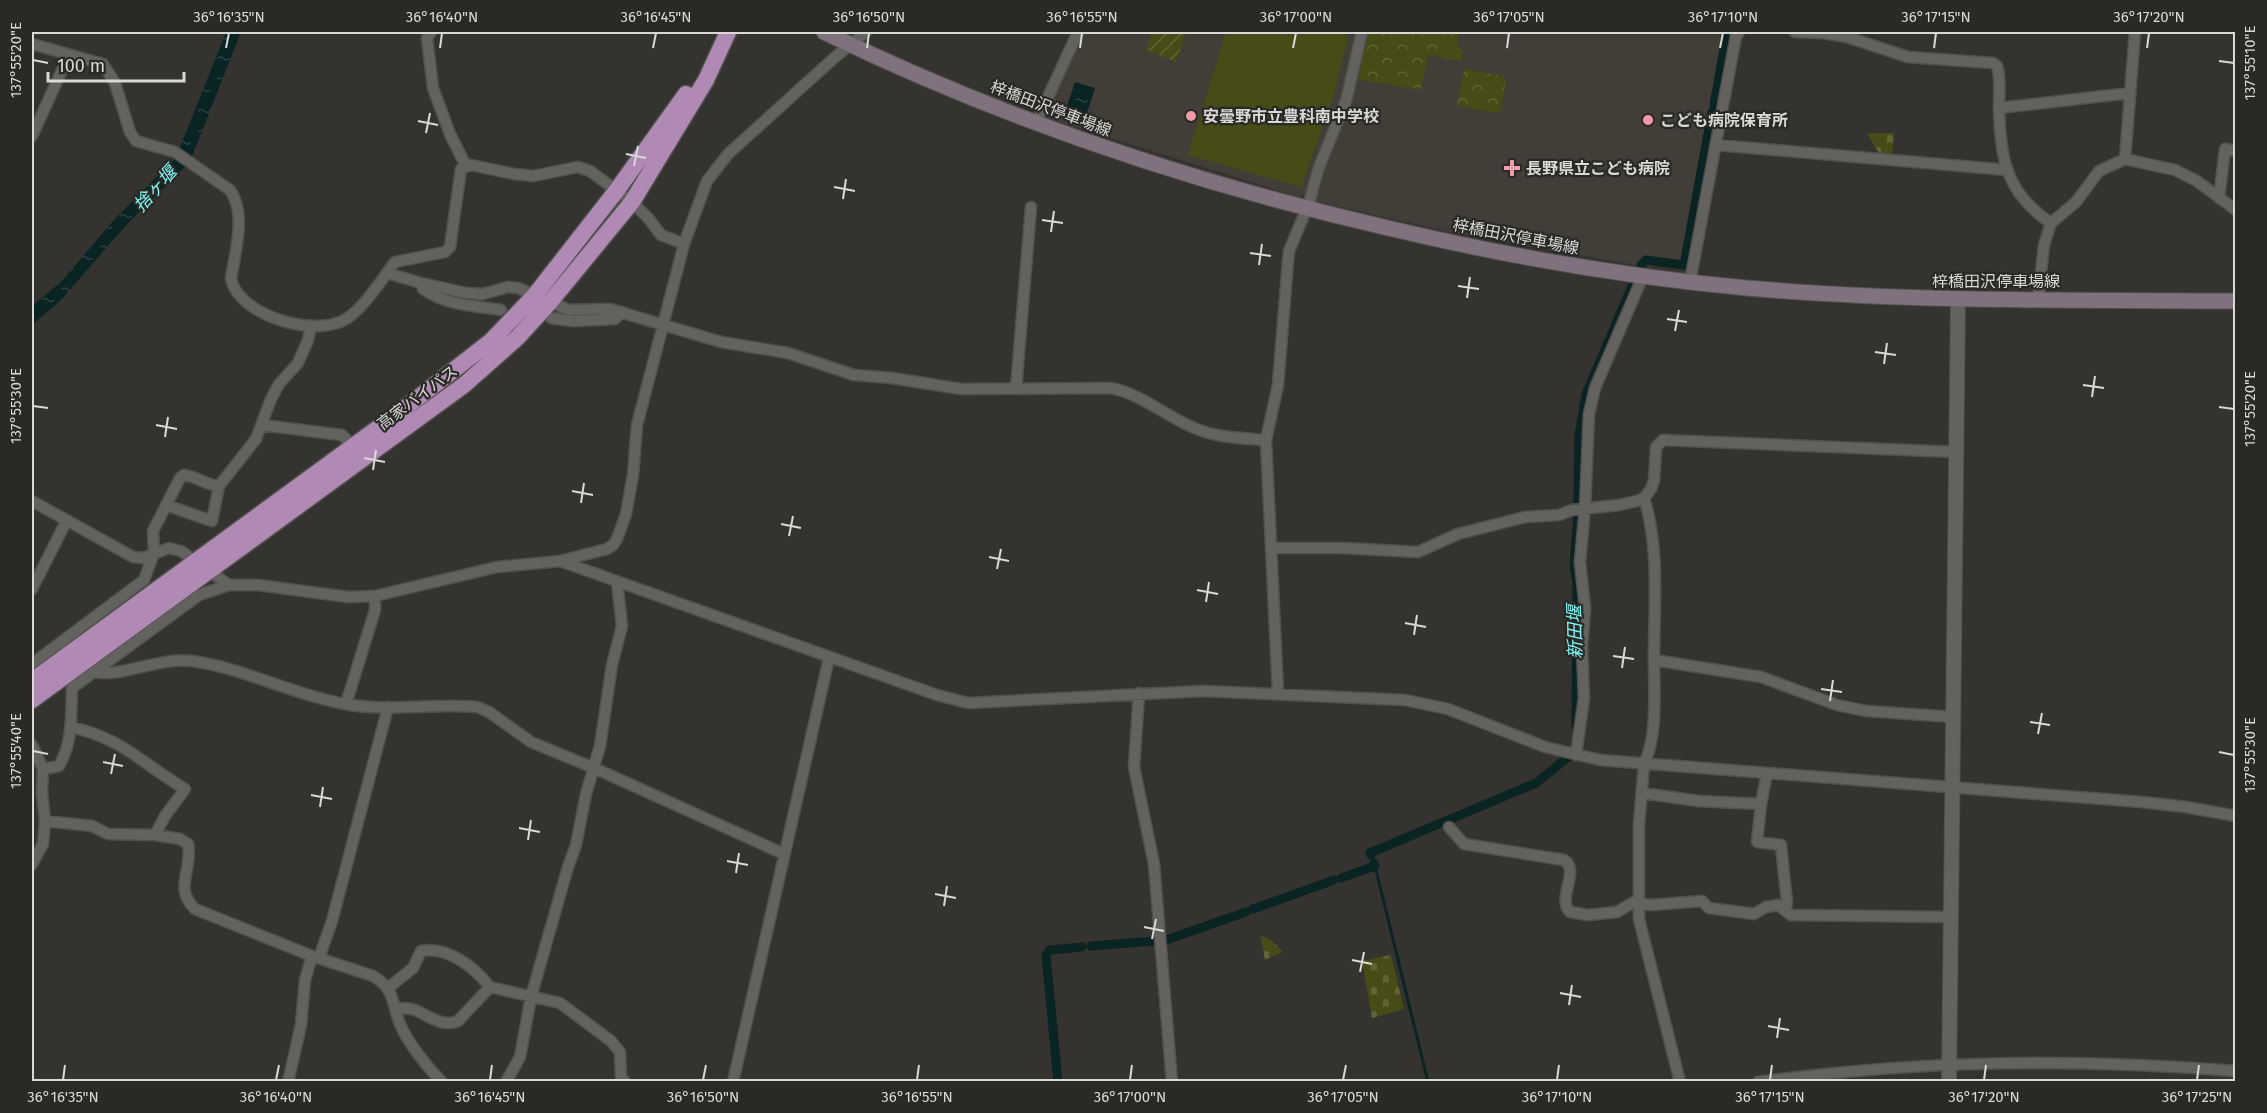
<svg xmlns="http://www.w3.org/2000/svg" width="2267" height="1113" font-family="'Fira Sans','Noto Sans JP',sans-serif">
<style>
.built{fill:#403e37}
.grass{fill:#474b15}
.forest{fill:url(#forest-crowns)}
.cemetery{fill:url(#cemetery-stones)}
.garden{fill:url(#garden-furrows)}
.water{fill:url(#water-ripples)}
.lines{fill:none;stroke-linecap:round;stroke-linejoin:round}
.stream{stroke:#0a2323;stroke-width:3}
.canal{stroke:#0a2323;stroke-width:9}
.minor-casing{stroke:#50504d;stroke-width:13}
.tertiary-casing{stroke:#50504d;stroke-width:16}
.secondary-casing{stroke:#50504d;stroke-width:17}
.trunk-casing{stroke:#50504d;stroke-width:19}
.minor{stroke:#63625f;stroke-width:10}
.tertiary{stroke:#63625f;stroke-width:14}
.secondary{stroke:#80717f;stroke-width:15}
.trunk{stroke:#b08ab4;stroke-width:16}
.ticks{fill:none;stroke:#d9d9d7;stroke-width:2}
.poi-dot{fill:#f39aaa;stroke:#2a2926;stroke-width:2}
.labels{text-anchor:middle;stroke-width:4.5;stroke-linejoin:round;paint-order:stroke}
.street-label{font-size:16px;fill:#d9d9d7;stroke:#2a2926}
.poi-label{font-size:16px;font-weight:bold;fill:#d9d9d7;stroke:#2a2926;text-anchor:start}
.water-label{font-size:18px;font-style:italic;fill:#7ff3f2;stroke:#2a2926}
.neatline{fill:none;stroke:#d9d9d7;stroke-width:2}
.ticks-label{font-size:15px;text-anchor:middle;fill:#d9d9d7}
</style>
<defs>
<pattern id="forest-crowns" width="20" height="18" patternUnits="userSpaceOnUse" patternTransform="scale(1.5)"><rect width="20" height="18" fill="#474b15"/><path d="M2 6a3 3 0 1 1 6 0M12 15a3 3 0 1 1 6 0" fill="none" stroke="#616436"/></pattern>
<pattern id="cemetery-stones" width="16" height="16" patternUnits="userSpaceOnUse" patternTransform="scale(1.5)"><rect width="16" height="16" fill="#474b15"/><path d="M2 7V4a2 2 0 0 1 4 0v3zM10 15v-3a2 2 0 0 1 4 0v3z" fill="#616436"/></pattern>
<pattern id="garden-furrows" width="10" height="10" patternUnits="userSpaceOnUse" patternTransform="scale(1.5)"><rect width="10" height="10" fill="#474b15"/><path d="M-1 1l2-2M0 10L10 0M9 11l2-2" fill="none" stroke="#616436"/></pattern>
<pattern id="water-ripples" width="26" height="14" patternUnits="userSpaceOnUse" patternTransform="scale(1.5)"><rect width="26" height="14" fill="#0a2323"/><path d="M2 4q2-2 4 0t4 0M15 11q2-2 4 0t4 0" fill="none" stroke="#2d4242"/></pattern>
</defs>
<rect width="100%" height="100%" fill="#343330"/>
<!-- built -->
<path class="built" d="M1082,32H1358L1342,103L1310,175L1306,193L1299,197L1047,118L1045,113Z
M1366,32H1725L1680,263L1642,259L1637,265L1459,234L1313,201L1336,135Z"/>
<!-- grass -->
<path class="grass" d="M1226,32H1349L1333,97L1301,187L1188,155Z"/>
<!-- forest -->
<path class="forest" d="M1367,32H1459L1457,48L1463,49L1461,61L1428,55L1421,90L1355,79Z
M1464,69L1504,76L1503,80H1506L1501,111L1498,110V113L1457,106Z"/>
<!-- cemetery -->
<path class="cemetery" d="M1867,133H1894L1892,156L1880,155Z
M1260,935L1271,940L1283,952L1265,960Z
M1391,955L1404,1009L1372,1018L1362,961Z"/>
<!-- garden -->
<path class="garden" d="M1152,32H1186L1176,62L1146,50Z"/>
<!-- water -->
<path class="water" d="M226,32H241L193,154L185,167L129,222L61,300L32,325V306L61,282L112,222L176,157Z
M1075,82L1095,88L1085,119L1065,112Z"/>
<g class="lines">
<!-- stream -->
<path class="stream" d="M1375,866L1428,1082"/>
<!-- canal -->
<path class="canal" d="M1714,105L1727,32
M1641,265L1646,260L1684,265L1712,112
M1578,503L1579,435L1586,394L1632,286
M1576,727L1577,584L1574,565L1578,514
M1371,855L1370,853L1536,783L1567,758
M1341,878L1375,866L1374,863
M1253,909L1334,880
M1166,940L1246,912
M1091,946L1154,941
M1058,1082L1046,955L1050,950L1082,947"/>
<!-- minor casing -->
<g class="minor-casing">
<path id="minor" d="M431,32L427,38L433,88L450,134L466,166
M1795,32L1823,33L1847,37L1908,57L1993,63L1997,66C2001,78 1999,95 1999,107C2000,159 2006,193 2051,223
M32,44L103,64L115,83L130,132L136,141L175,152L230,190C247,214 235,251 231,279C239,316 315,338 346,319C364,308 382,279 395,262L445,252L450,247L451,240L461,169L471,165L514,174L533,176L578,167L590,171L632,202L649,219L661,235L684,244
M1999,108L2130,93
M1036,123L1078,32
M32,136L69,55
M1716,145L2008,170
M2125,159L2135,32
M2219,198L2225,149L2236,151
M387,273L421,283L466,293L483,294L508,287L518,288L569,310L610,309L721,342L788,353L854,375L892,378L961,389L1111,388C1141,394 1164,415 1192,427C1215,438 1241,438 1266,440
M1690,282L1736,36L1739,32
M421,283L423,289C445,305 475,306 501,310
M2038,300L2044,245L2051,223L2076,202L2099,171L2125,159L2175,170L2197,181L2236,210
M551,318L573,321L615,319L622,312
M1016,389L1031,207
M262,425L342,435L353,446
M1644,498C1660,549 1654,606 1654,659C1654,690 1658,736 1644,764L1639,825V919L1680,1082
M32,501L133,557L143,558L169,548L181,551L229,585
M166,505L212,521L219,486
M1272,548H1343L1418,552L1458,534L1525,517L1559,515L1572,510L1619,505L1637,501L1644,498L1651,489L1654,481L1656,447L1663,440L1956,452
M560,561L937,695L968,703L1203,691L1405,700L1448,709L1545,747L1600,760L2142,802L2186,807L2236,816
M32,589L67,520
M1654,660L1761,677L1837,705L1866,711L1954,717
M32,664L144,580L154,553L153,531L180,478L184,475C196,476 206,485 219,486L256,439L271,399L279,384L298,363L308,340L311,326
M94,672C120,678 159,657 192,661C244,668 293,695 345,704C388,712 434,703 477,707L489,712L531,742L594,768L784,854
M1139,693L1134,767L1154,864L1172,1082
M1278,693L1266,440L1278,385L1288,261L1289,251L1309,203L1319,167L1346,101L1362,32
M346,704L375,610V596
M71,727C124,739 141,763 185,789L165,816L155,835
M32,745L43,769L42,792L45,821L43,844L32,864
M1576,755L1584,698L1582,647L1585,608L1580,562L1585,508L1589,414L1595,388L1643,276
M43,769L59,766C73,742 71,715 72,688L199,595L229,585H258L348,597L375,596L497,567L560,561L607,549L613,545L617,539L626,514L633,475L637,425L684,244L707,181L728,154L834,58L866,32
M1767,773L1761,804L1757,842L1781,845L1787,903L1784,909
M1642,793L1698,801L1761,804
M45,821L92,826L108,834L155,835L180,839L188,844C193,871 173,888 195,909L312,956L373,976C396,990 391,1002 400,1024C407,1042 428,1068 442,1082
M1449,827L1464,844L1564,860C1581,871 1556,898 1570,912L1588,915L1617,912L1634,902L1651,905L1702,901L1709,908L1754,914L1766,907L1778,905L1791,915L1951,917
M319,958L332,921L388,707
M490,987L560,1003L611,1041L620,1052L621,1077L625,1082
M388,988L413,968L421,951C448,946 474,967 490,987L458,1021C443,1028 429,1016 415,1010C409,1008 402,1008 396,1008
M288,1082L301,1025L305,980L312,956
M506,1082L520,1057L531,997L568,867L576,845L586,794L600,746L612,665L622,626L617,582
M733,1082L829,658
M1758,1082C1919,1060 2073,1058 2236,1071"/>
</g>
<!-- tertiary casing -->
<g class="tertiary-casing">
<path id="tertiary" d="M1949,1082L1958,299"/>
</g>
<!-- secondary casing -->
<g class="secondary-casing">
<path id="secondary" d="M824,32C1003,119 1193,183 1388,228C1506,256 1626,277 1747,288C1910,302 2072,300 2236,301"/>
</g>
<!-- trunk casing -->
<g class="trunk-casing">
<path id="trunk" d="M32,681L400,412L491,341L535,295L617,190L686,94
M32,700L464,385L517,338L550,302L632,202L706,80L728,32"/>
</g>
<!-- minor -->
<use href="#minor" class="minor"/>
<!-- tertiary -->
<use href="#tertiary" class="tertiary"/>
<!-- secondary -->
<use href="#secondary" class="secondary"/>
<!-- trunk -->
<use href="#trunk" class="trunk"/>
</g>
<!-- ticks -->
<path class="ticks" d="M226,48L229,33M440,48L442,33M653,48L656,33M867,48L869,33M1080,48L1082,33M1293,48L1296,33M1507,48L1509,33M1720,48L1723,33M1934,48L1936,33M2147,48L2149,33M33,60L48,63M2219,61L2234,63M418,121L438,125M426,133L430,113M626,154L646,158M634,166L638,146M834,187L855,191M843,199L846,179M1042,220L1063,223M1051,232L1054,211M1250,253L1271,256M1259,265L1262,244M1458,286L1479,289M1467,298L1470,277M1667,319L1687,322M1675,331L1679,310M1875,352L1896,355M1884,364L1887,343M2083,385L2104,388M2092,397L2095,376M33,406L48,408M2219,407L2234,409M156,425L177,429M165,437L168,417M364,458L385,462M373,470L376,450M572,491L593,495M581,503L584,483M781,524L801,528M789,536L793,516M989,557L1009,561M997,569L1001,549M1197,590L1218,594M1206,602L1209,582M1405,623L1426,627M1414,635L1417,615M1613,656L1634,659M1622,668L1625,647M1821,689L1842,692M1830,701L1833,680M2030,722L2050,725M2038,734L2042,713M33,751L48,754M2219,752L2234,755M103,762L123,766M111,774L115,754M311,795L332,799M320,807L323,787M519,828L540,832M528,840L531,820M727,861L748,865M736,873L739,853M935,894L956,898M944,906L947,886M1144,927L1164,931M1152,939L1156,919M1352,960L1372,964M1360,972L1364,952M1560,993L1581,997M1569,1005L1572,985M1768,1026L1789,1030M1777,1038L1780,1018M63,1080L65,1065M276,1080L279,1065M490,1080L492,1065M703,1080L706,1065M917,1080L919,1065M1130,1080L1132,1065M1343,1080L1346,1065M1557,1080L1559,1065M1770,1080L1772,1065M1984,1080L1986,1065M2197,1080L2199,1065"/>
<!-- markers -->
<g class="poi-dot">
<circle cx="1191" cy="116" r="6"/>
<circle cx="1648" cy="120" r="6"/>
<path d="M1509 159h6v6h6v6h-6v6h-6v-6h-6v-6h6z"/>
</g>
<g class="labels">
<!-- street labels -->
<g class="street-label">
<text transform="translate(1051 108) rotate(21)" y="6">梓橋田沢停車場線</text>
<text transform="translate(1516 236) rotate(11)" y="6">梓橋田沢停車場線</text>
<text x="1996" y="287">梓橋田沢停車場線</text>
<text transform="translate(417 397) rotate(-37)" y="6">高家バイパス</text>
</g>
<!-- poi labels -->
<g class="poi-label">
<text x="1203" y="122">安曇野市立豊科南中学校</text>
<text x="1660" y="126">こども病院保育所</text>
<text x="1526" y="174">長野県立こども病院</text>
</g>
<!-- water labels -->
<g class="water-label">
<text transform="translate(155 189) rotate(-48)" y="6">捨ヶ堰</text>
<text transform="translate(1575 632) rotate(-91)" y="6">新田堰</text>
</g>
</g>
<!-- border -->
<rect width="2267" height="1113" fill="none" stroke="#2a2926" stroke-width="66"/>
<!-- scale -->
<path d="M48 72v9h136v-9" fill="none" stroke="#d9d9d7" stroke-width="3"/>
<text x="57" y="72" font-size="18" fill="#d9d9d7" stroke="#2a2926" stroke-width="4.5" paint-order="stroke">100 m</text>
<rect x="33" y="33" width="2201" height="1047" class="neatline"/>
<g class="ticks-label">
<text x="229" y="22">36°16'35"N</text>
<text x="442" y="22">36°16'40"N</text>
<text x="656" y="22">36°16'45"N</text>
<text x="869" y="22">36°16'50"N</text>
<text x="1082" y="22">36°16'55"N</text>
<text x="1296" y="22">36°17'00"N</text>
<text x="1509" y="22">36°17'05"N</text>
<text x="1723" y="22">36°17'10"N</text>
<text x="1936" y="22">36°17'15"N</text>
<text x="2149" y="22">36°17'20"N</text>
<text transform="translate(16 60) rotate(-90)" y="5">137°55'20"E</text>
<text transform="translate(2250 63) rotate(-90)" y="5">137°55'10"E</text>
<text transform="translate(16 406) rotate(-90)" y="5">137°55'30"E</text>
<text transform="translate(2250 409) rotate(-90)" y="5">137°55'20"E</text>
<text transform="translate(16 751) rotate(-90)" y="5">137°55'40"E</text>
<text transform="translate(2250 755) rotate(-90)" y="5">137°55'30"E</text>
<text x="63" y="1102">36°16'35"N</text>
<text x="276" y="1102">36°16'40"N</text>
<text x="490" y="1102">36°16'45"N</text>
<text x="703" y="1102">36°16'50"N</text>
<text x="917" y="1102">36°16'55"N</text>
<text x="1130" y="1102">36°17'00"N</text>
<text x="1343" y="1102">36°17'05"N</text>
<text x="1557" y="1102">36°17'10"N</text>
<text x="1770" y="1102">36°17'15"N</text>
<text x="1984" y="1102">36°17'20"N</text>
<text x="2197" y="1102">36°17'25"N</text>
</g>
</svg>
